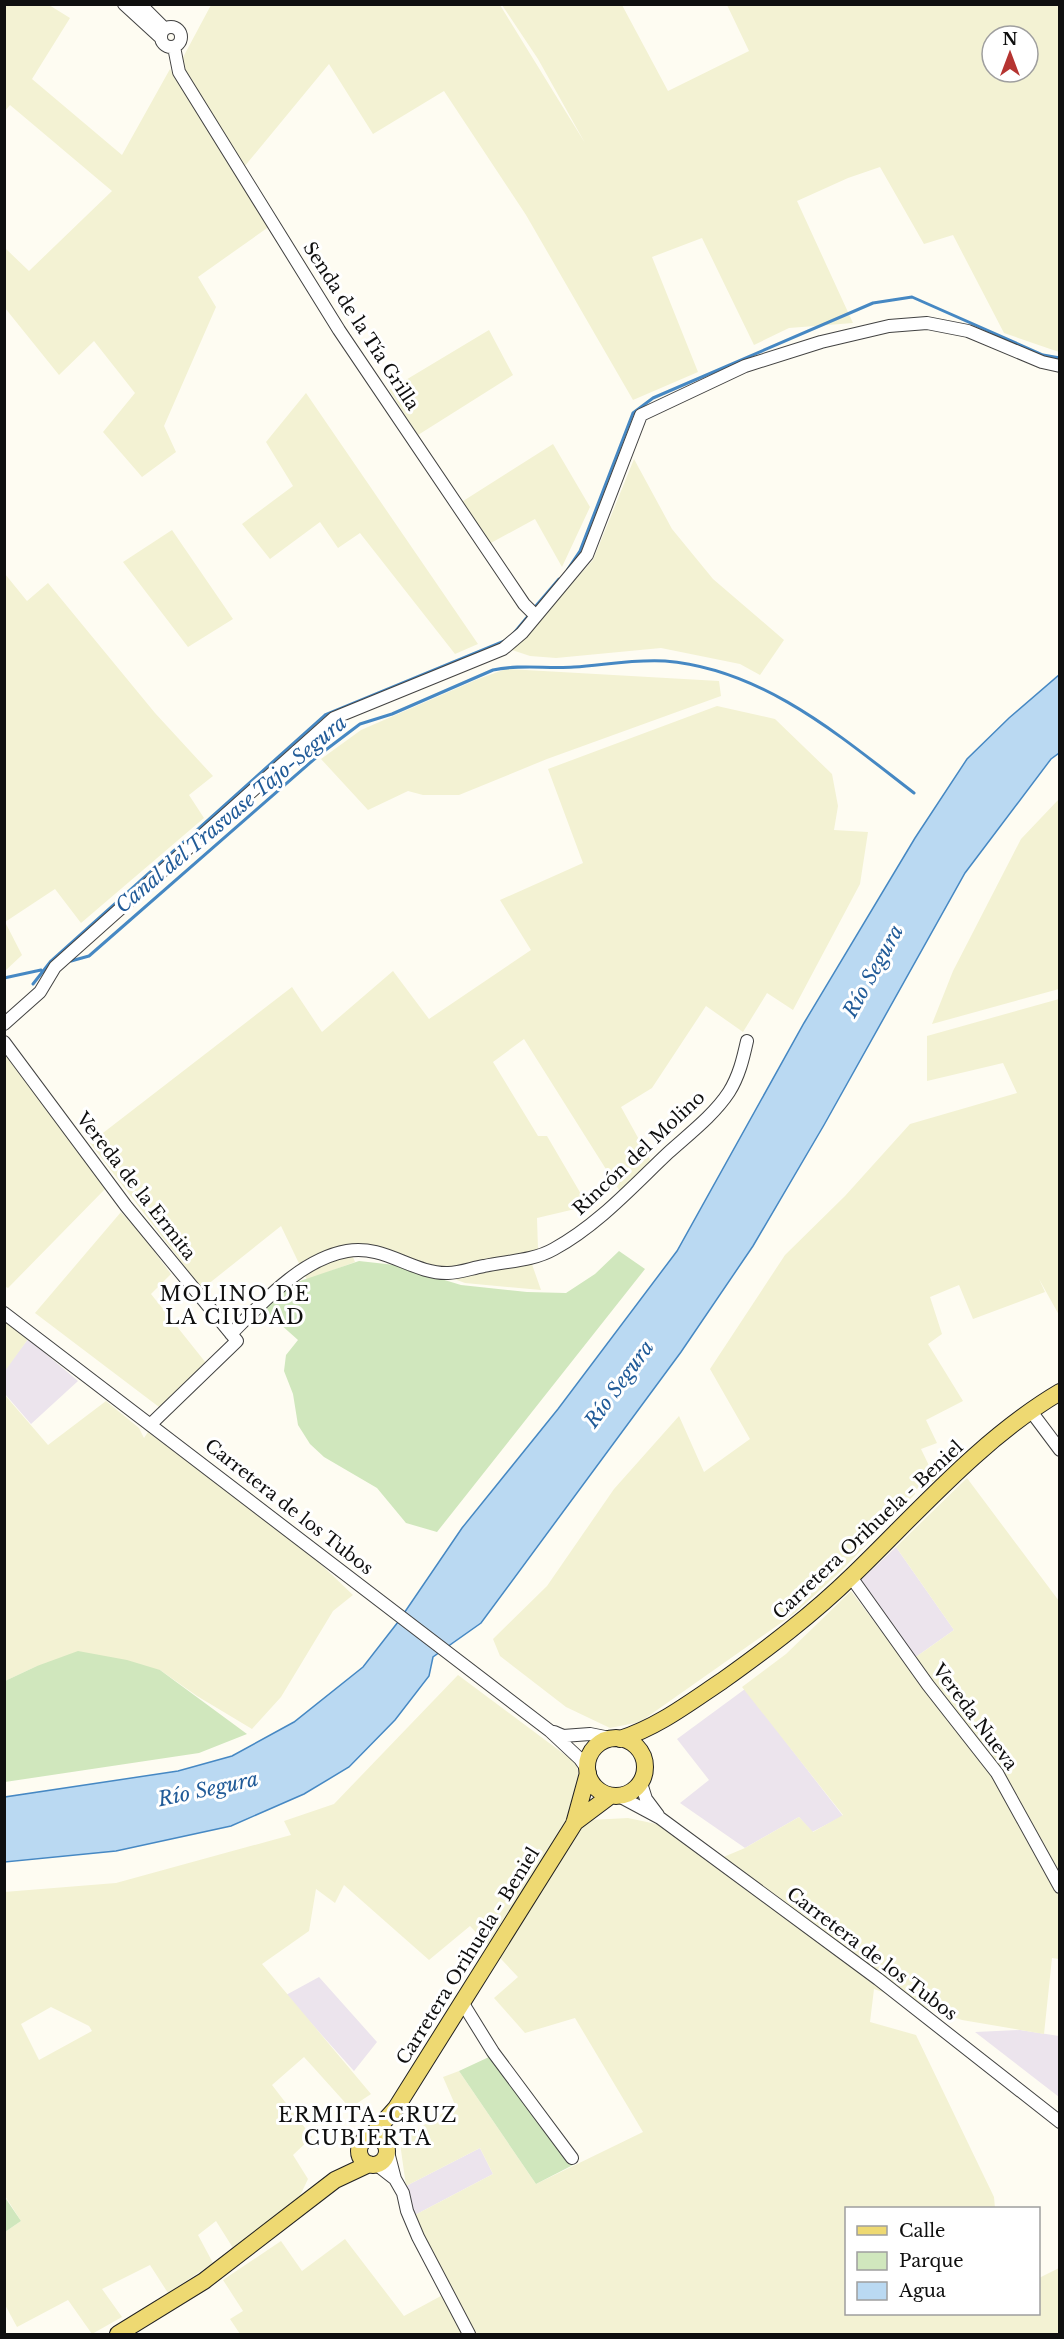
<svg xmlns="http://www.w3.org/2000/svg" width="1064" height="2339" font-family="'Libre Baskerville',serif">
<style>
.industrial{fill:#ece4ed}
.farmland{fill:#f3f2d3;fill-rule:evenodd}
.green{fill:#d0e7bd}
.water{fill:#bad9f2;stroke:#4688c3;stroke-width:1.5}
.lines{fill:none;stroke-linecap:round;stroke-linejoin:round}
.stream{stroke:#4688c3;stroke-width:3}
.minor-casing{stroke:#424242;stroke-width:14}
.major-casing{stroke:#202020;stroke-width:18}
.minor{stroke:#fff;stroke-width:12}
.major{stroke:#eed972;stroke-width:16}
.labels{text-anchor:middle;stroke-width:6;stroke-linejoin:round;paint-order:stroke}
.street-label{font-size:18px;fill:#0f0f0f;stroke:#fff}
.water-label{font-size:20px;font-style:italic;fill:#215b98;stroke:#fff}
.neighbourhood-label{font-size:20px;letter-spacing:1.5px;fill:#0f0f0f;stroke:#fff}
</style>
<rect width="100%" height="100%" fill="#fefcf2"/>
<!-- industrial -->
<path class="industrial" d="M28,1339L78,1381L31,1424L5,1394L4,1371Z
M896,1547L954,1630L913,1659L859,1582Z
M745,1689L843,1816L812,1832L799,1817L745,1848L680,1803L709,1780L677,1739Z
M319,1977L377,2042L354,2071L286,1995Z
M1020,2030L1059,2036V2097L975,2032Z
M480,2148L493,2174L413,2216L406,2186Z"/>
<!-- farmland -->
<path class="farmland" d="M5,5H49L70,18L32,79L122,155L170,69L270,226L198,277L216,307L164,426L176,452L142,477L103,432L135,393L94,341L59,375L5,308V248L29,271L112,191L10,105L5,111Z
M211,5H500L585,143L538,59L502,5H622L668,91L749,51L727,5H1059V352L1004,333L953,235L924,244L880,167L848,178L797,201L853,323L789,328L754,345L702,238L652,257L698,372L633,400L526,215L444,91L373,134L329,64L244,167L180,63ZM992,36H1028V72H992Z
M489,330L513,375L418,435L389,390Z
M306,393L478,644L455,654L360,533L338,548L320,522L270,559L242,524L293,486L266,442Z
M553,444L590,507L562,567L535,519L489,544L460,503Z
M634,459L672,529L713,579L784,640L760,675L740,664L661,648L556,658L530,656L512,650L593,560Z
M172,530L233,619L188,647L123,562Z
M5,574L27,601L48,583L155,713L213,776L189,795L204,818L81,923L55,889L5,922L22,955L5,971Z
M506,669L719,681L721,696L547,759L459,795H423L408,791L368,810L321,759L361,730L478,679Z
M717,706L775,719L832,774L838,806L834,830L868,832L860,884L793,1010L767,993L743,1032L706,1006L652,1088L621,1107L652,1163L621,1193L524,1039L493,1062L538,1136H547L588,1206L537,1218L538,1249L528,1253L541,1290L465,1283L364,1246L349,1247L355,1262L307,1280L281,1226L202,1289L90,1143L292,987L322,1032L393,971L429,1019L531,950L500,900L583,863L548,769Z
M1059,799V989L932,1024L953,971L1021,839Z
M1059,999V1315L1039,1279L1045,1292L973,1319L959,1285L930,1297L942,1334L928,1344L963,1401L926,1420L937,1443L921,1449L936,1480L914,1490L915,1494L842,1570L795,1613L640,1722L610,1728L566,1707L500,1656L493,1639L547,1586L614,1489L679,1416L704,1472L750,1439L710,1369L785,1255L845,1196L910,1124L1017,1093L1003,1063L927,1081V1036Z
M4,1053L106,1188L8,1288L4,1286Z
M121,1212L142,1235L171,1274L151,1294L206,1363L159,1407L35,1313Z
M5,1321L28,1339L5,1371H4Z
M4,1394L48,1445L106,1401L139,1428L144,1438L148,1432L307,1551L353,1595L333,1611L281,1697L252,1729L197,1696L160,1670L37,1666L5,1681Z
M967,1478L1059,1601V1959L1052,1958L1044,2034L962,2020L874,1989L870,2022L916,2035L994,2197L995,2208H846V2314H1038L1039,2278L1059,2268V2334H240L230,2319L243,2311L223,2280L281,2241L302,2271L345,2239L404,2316L450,2291L413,2216L493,2174L480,2148L406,2186L400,2143L435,2117L456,2107L443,2077L459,2071L536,2184L643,2132L575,2018L525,2033L494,1998L518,1977L470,1926L429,1960L344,1885L335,1903L316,1889L309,1931L262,1964L371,2094L350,2108L304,2057L272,2085L312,2137L293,2155L308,2179L296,2204L233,2248L216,2221L198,2235L213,2263L168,2293L150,2265L102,2289L122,2317L92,2334L68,2300L17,2327L4,2303L5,2232L21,2221L5,2196L4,1892L116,1883L291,1835L284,1821L334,1804L458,1675L576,1763L590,1820L628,1818L661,1825L714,1861L745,1848L799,1817L813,1832L843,1815L742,1687L786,1654L851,1591L906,1664L954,1630L896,1547ZM51,2007L89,2026L92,2031L39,2060L21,2024Z"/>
<!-- green -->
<path class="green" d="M619,1251L645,1269L437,1532L406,1523L377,1488L324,1457L310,1444L298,1425L293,1394L284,1371L286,1355L298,1340L261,1307L282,1291L300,1281L359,1261L395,1265L461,1285L527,1292L566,1293L595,1274Z
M78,1651L127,1660L160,1670L247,1734L199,1753L5,1782V1681L37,1666Z
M489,2057L573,2165L536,2184L459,2071Z
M4,2196L21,2221L5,2232H4Z"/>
<!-- water -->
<path class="water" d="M1059,675V753L1051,759L965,873L824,1125L753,1246L681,1352L481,1623L433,1657L429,1676L395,1720L349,1767L304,1794L231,1826L116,1851L5,1862V1797L178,1771L232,1756L294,1722L363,1667L398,1622L462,1528L558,1409L677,1251L804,1023L915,838L967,759L1009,718Z"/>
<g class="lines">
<!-- stream -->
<path class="stream" d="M568,569L580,551L633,413L653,398L873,303L912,297L1043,355L1060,358
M535,607L559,579
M514,633L529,615
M71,961L89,956L319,755L360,724L392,714L493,670C519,664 547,669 574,667C604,665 634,659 665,661C763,669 840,736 914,793
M4,978L41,970
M33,984L51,961L325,715L507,640"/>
<!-- minor casing -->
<g class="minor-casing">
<path id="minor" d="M124,4L160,37
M140,4L165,29
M161 37a10 10 0 1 1 20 0a10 10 0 1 1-20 0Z
M174,47L179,72L339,330L524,604L536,616
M4,1024L40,992L55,967L334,718L503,649L522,633L587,555L641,415L745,366L821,342L889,326L927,323L968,331L1042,362L1060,366
M4,1042L126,1206L237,1341L151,1424
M4,1313L550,1731L580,1759L587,1769
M231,1334C262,1303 301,1259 347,1251C384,1244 413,1274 448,1273C460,1273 472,1268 484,1266C507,1261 533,1261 554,1249C598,1225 633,1186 668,1153C689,1134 714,1115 729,1092C739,1076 743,1059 747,1041
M1030,1410L1060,1450
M851,1577L928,1685L997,1773L1060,1887
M554,1732L563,1736L590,1734L615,1739
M641,1783L646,1799L658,1815
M619,1796L660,1818L878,1979L1060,2122
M462,2002L493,2052L572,2158
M388,2152L395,2179L403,2193L407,2211L418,2237L469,2334
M377,2165L395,2179"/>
</g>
<!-- major casing -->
<g class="major-casing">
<path id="major" d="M587 1767a29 29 0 1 1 58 0a29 29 0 1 1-58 0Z
M620,1739C658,1727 689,1703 722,1681C768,1648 812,1615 853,1575C917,1513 982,1438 1060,1392
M574,1823L610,1796
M359 2151a14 14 0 1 1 28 0a14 14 0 1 1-28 0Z
M370,2137L396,2108L574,1824L588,1773
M118,2334L204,2281L335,2180L369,2164"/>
</g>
<!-- minor -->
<use href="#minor" class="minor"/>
<!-- major -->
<use href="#major" class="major"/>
</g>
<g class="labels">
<!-- street labels -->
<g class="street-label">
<text transform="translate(361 326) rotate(57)" y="6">Senda de la Tía Grilla</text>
<text transform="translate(639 1153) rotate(-43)" y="6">Rincón del Molino</text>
<text transform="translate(136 1186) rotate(52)" y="6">Vereda de la Ermita</text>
<text transform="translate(289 1507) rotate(38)" y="6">Carretera de los Tubos</text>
<text transform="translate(868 1530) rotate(-43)" y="6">Carretera Orihuela - Beniel</text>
<text transform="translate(975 1717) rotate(53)" y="6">Vereda Nueva</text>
<text transform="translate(872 1954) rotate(37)" y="6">Carretera de los Tubos</text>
<text transform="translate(468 1956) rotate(-58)" y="6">Carretera Orihuela - Beniel</text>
</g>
<!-- water labels -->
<g class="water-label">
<text transform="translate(231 814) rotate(-40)" y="7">Canal del Trasvase Tajo-Segura</text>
<text transform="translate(873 971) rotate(-61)" y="7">Río Segura</text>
<text transform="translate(619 1384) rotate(-54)" y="7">Río Segura</text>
<text transform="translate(208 1789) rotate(-12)" y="7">Río Segura</text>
</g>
<!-- neighbourhood labels -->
<g class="neighbourhood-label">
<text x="235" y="1301">MOLINO DE<tspan x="235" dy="23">LA CIUDAD</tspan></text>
<text x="368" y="2122">ERMITA-CRUZ<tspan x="368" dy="23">CUBIERTA</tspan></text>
</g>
</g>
<!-- border -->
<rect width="1064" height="2339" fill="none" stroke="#0f0f0f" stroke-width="12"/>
<!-- legend -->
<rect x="845" y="2207" width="195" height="108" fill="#ffffff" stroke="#9f9f9f" stroke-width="1.5"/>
<rect x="857" y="2226" width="30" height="9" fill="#eed972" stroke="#9f9f9f" stroke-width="1.5"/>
<text x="899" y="2237" font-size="18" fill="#0f0f0f">Calle</text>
<rect x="857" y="2252" width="30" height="18" fill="#d0e7bd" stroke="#9f9f9f" stroke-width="1.5"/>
<text x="899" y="2267" font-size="18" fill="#0f0f0f">Parque</text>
<rect x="857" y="2282" width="30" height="18" fill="#bad9f2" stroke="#9f9f9f" stroke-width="1.5"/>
<text x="899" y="2297" font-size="18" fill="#0f0f0f">Agua</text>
<!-- north arrow -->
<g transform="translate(1010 54)"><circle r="28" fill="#ffffff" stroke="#9f9f9f" stroke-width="1.5"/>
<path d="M0-4.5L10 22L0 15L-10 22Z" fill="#b53431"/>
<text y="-9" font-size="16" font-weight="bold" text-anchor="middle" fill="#0f0f0f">N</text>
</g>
</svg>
